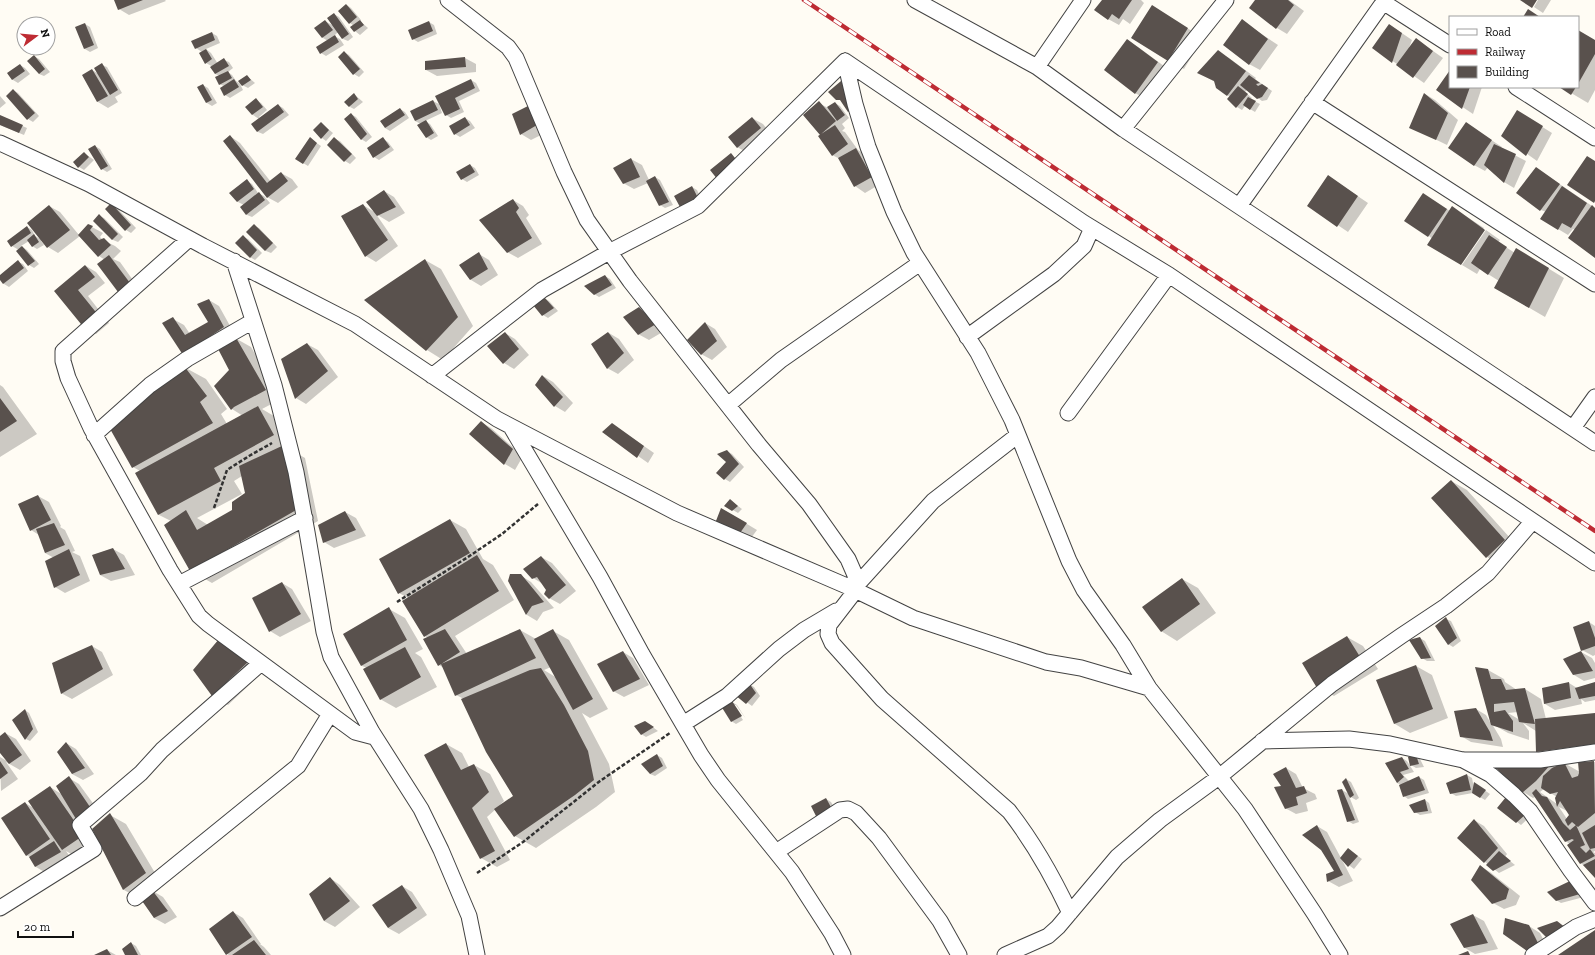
<svg xmlns="http://www.w3.org/2000/svg" width="1595" height="955" font-family="'Zilla Slab',serif">
<style>
.shadow{fill:#0003;fill-rule:evenodd}
.building{fill:#59514d}
.lines{fill:none;stroke-linecap:round;stroke-linejoin:round}
.minor-casing{stroke:#434343;stroke-width:17}
.path{stroke:#323232;stroke-width:2.5;stroke-dasharray:4 2;stroke-linecap:butt}
.minor{stroke:#fff;stroke-width:15}
.rail-casing{stroke:#be2b33;stroke-width:4.5}
.rail{stroke:#fff;stroke-width:3;stroke-dasharray:9;stroke-linecap:butt}
</style>
<rect width="100%" height="100%" fill="#fffcf4"/>
<!-- shadow -->
<path class="shadow" d="M116,0H165L166,1L129,15L119,9Z
M1103,0H1141L1144,3L1130,24L1123,19L1119,25L1108,19Z
M1256,0H1289L1304,11L1287,34L1277,28Z
M1538,0H1551L1543,13L1534,7Z
M347,5L351,8L361,20L360,21L368,28L360,35L351,28L354,26L350,23Z
M1152,6L1203,38L1184,69L1168,60Z
M334,14L339,17L353,37L348,41L343,39L338,32L334,36L340,39L344,45L326,56L321,53L328,41L323,38L325,21L334,26Z
M1242,21L1278,45L1260,70L1249,64Z
M429,22L434,25L437,34L418,42L413,39Z
M85,24L90,27L98,48L90,52L85,49L77,27Z
M1390,25L1412,40L1409,48L1416,39L1443,58L1424,83L1374,48Z
M1578,31L1595,41V90L1588,103L1561,87H1578Z
M212,33L217,36L220,43L206,49L211,53L218,64L224,60L229,62L233,68L228,72L232,75L236,81L242,85L247,76L255,83L248,88L240,84L243,90L230,98L225,95L224,86L219,84L220,76L215,74L213,67L206,63L202,52L196,48Z
M1127,41L1138,47L1168,69L1146,99L1135,93Z
M344,52L349,55L364,72L359,77L354,74L339,57Z
M1218,52L1229,58L1256,78L1255,79L1272,91L1267,100L1262,101L1247,90L1245,92L1252,98L1250,99L1260,104L1255,112L1245,106L1242,110L1237,107L1230,97L1217,87L1215,82L1199,73Z
M34,56L39,59L50,72L44,76L39,74Z
M465,58L476,64V72L437,76L426,70Z
M20,65L25,68L30,74L18,83L13,80L8,74Z
M102,65L107,67L122,93L115,97L118,102L108,108L98,102L83,76L92,70L99,74Z
M1450,72V87H1482L1473,114L1437,90Z
M471,80L476,83L480,91L459,101L464,112L451,118L446,115L437,97Z
M203,85L208,88L217,103L212,106L207,103L198,88Z
M13,90L18,93L39,116L33,122L28,119Z
M354,94L363,102L354,109L350,107Z
M1425,94L1435,100L1458,120L1447,145L1410,127Z
M0,96L6,103L0,108Z
M256,100L261,103L267,110L259,117L260,118L278,105L283,108L289,115L263,134L258,132L252,124L259,119L253,115L247,107Z
M433,101L439,104L442,113L425,121L430,124L438,136L431,140L426,137L421,124L415,121Z
M819,103L828,108L835,103L840,106L849,118L842,124L845,128L842,131L845,132L858,150L866,155L882,183L865,193L855,186L840,159L832,155L820,134Z
M528,107L539,113L547,132L531,140L521,134Z
M400,109L405,112L409,118L390,131L385,128Z
M351,114L356,117L372,137L366,142L361,139Z
M0,116L27,128L24,135L0,125Z
M465,118L470,121L475,128L460,137L455,134Z
M752,118L763,124L771,134L748,153L737,147Z
M1528,118L1552,133L1537,161L1502,136Z
M321,123L333,133L326,141L322,138Z
M1476,130L1502,147L1501,148L1526,161L1514,188L1504,182L1488,167L1485,171L1474,165Z
M230,136L240,143L271,182L281,173L292,179L298,187L278,203L267,197Z
M335,139L340,141L356,158L350,164L345,161L329,145Z
M383,139L388,142L394,150L379,160L374,157Z
M315,142L321,146L308,166L303,163Z
M95,146L100,149L112,169L107,172L102,169Z
M84,153L94,160L84,170L79,167Z
M631,159L642,165L649,180L655,177L660,180L673,205L665,208L660,205L648,183L634,189L623,183Z
M470,165L475,168L479,175L467,182L462,179Z
M1536,168L1595,208V257L1575,230L1573,229L1568,235L1558,229L1546,212L1541,210Z
M1328,176L1368,203L1348,232L1308,205Z
M247,181L252,184L258,193L264,196L270,203L252,217L247,215L242,207L244,205L238,202L231,193Z
M692,187L697,190L702,201L685,209Z
M384,191L394,197L405,213L389,222L376,214L398,246L376,262L366,256L342,217L363,205L376,213Z
M513,200L523,206L529,215L526,218L542,244L518,258L507,252Z
M1433,200L1450,211L1452,207L1484,228L1460,264L1429,236Z
M111,204L116,207L136,228L131,233L126,230Z
M49,206L60,212L79,235L92,227L103,233L100,237L103,240L115,246L121,251L113,259L120,262L140,290L130,298L105,260L99,256L80,236L58,253L48,247L42,240L41,241L44,245L37,249L32,246L29,241L21,246L27,250L39,264L34,268L29,265L19,250L12,246L27,227L32,230L35,236L42,240Z
M99,216L104,218L123,237L118,242L113,240L94,221Z
M254,226L259,228L277,247L271,253L266,251L248,232Z
M1486,230L1500,240L1498,242L1515,253L1533,259L1564,278L1545,317L1495,288L1499,281L1480,269L1477,274L1462,265Z
M243,237L248,239L262,253L255,260L250,257Z
M479,254L489,260L498,275L481,286L471,280L460,265Z
M425,260L441,269L473,326L443,360L427,350L366,300Z
M18,262L23,264L28,271L9,287L4,284L0,279V276Z
M86,266L96,272L105,283L88,296L109,323L96,334L85,328L56,291Z
M605,276L610,279L616,288L599,297L594,294Z
M544,298L549,301L558,311L548,318L543,315Z
M209,300L219,306L234,333L194,360L173,319L184,325L190,334L210,323Z
M639,308L650,314L666,330L649,340L638,334Z
M705,323L715,329L727,347L712,360L701,354Z
M505,333L515,339L529,355L514,369L504,363Z
M609,333L619,339L634,360L618,374L607,368Z
M235,338L251,347L281,399L262,409L279,419L291,450L305,458L318,521L212,583L191,571L171,521L159,515L137,473L140,471L133,467L184,367L206,379L227,409L221,414L227,424L243,416L232,409L215,386L230,371ZM242,476L246,494L233,511L208,525L197,518L242,494L234,481Z
M307,344L318,350L338,377L306,404L296,398Z
M543,376L553,382L573,403L565,412L555,406Z
M0,385L3,387L37,434L0,457Z
M481,422L491,428L523,456L515,470L505,464L470,434Z
M612,424L654,453L648,463L604,432Z
M727,451L732,454L744,467L730,482L725,479L728,462Z
M1451,481L1467,490L1520,549L1502,566L1487,557Z
M38,496L49,502L61,526L60,527L65,530L75,551L72,552L80,556L90,581L65,593L55,587L54,558L45,553L39,535L31,530Z
M730,500L742,509L738,513L726,506Z
M722,509L757,530L751,538L716,525Z
M345,512L356,518L366,536L334,548L324,542Z
M450,520L466,529L483,559L493,565L514,600L455,636L467,654L520,630L536,639L553,631L569,640L608,709L590,718L582,713L609,764L615,792L596,807L536,848L515,836L496,809L487,817L510,860L497,867L481,858L446,744L462,753L469,767L474,765L490,774L504,801L500,805L514,797L464,699L456,695L444,668L439,665L424,639L428,638L425,636L408,598L399,593ZM551,667L557,678L544,670Z
M113,549L124,555L135,575L111,581L100,575Z
M541,557L552,563L576,591L560,604L549,598L548,590L543,584L533,578Z
M520,575L531,582L554,608L543,612L537,621L527,615L509,581Z
M1182,579L1198,588L1216,613L1177,641L1161,631Z
M282,583L292,589L311,621L280,637L270,631Z
M389,609L405,618L423,649L415,653L421,657L437,687L396,708L380,699L367,668L362,666L344,634Z
M1446,619L1451,621L1461,641L1453,647L1448,644Z
M1589,622L1595,626V655L1593,656L1582,650Z
M1347,637L1363,646L1378,669L1334,696L1318,687Z
M1420,638L1425,641L1435,661H1427L1422,658Z
M92,646L102,652L113,675L72,699L61,693Z
M235,650L263,672L228,705L212,696Z
M623,652L633,658L649,685L624,697L613,691Z
M1581,652L1592,658L1595,663V678L1584,681L1574,675Z
M1416,666L1432,675L1448,718L1410,733L1395,724Z
M1488,670L1504,679L1505,682L1517,690L1525,689L1541,699L1546,719L1595,714V755L1553,761L1537,752L1536,731L1523,723L1529,731V740L1508,733L1492,724L1501,739L1503,747L1471,742L1461,736L1476,709L1486,715L1490,722ZM1518,712L1520,720L1508,713Z
M1569,683L1577,688L1595,683V700L1585,702L1581,699L1582,704L1555,710L1545,704L1543,689Z
M749,684L754,687L760,696L752,706L737,695Z
M732,702L737,705L746,719L736,705H733L743,720L736,724L731,721Z
M25,710L29,713L38,732L30,741L26,739Z
M650,725L658,731L646,737L641,734Z
M5,733L16,739L31,761L20,770L6,762L18,779L1,791L0,757L7,761L0,751V737Z
M66,743L76,749L94,774L83,780L72,774Z
M657,755L662,758L667,768L655,776L650,774Z
M1415,756L1420,759L1424,767L1416,768L1411,765Z
M1402,758L1407,761L1414,772L1403,775L1409,781L1419,777L1424,780L1429,793L1408,799L1404,796L1401,785L1397,783Z
M1595,762V851L1593,852L1595,853V877L1581,863L1570,844L1565,841L1535,797L1533,798L1523,792L1498,768L1551,764L1556,767L1564,763L1580,772L1579,763ZM1544,789L1557,797V804L1540,792ZM1559,807L1569,812L1571,815L1567,819Z
M1286,768L1296,774L1303,788L1315,794L1317,799L1306,803L1308,811L1296,814L1285,808L1283,786Z
M1467,775L1472,778L1474,788L1480,787L1490,794L1485,800L1473,793L1456,796L1451,793Z
M69,778L79,784L100,813L87,824L99,844L78,858L66,851L71,858L46,873L36,867L30,857L26,855L25,803L34,808L50,787L63,795Z
M1346,779L1351,782L1359,798L1356,800L1349,796L1359,822L1353,824L1348,821L1342,790L1349,794Z
M826,799L831,802L838,814L824,822Z
M1425,800L1429,803L1432,813L1420,815L1415,812Z
M1499,808L1531,816L1521,825Z
M110,815L126,824L161,883L151,890L163,897L177,917L165,924L154,918L141,898L140,899L124,890L93,829Z
M1474,820L1484,826L1507,854L1505,857L1515,865L1499,873L1485,862Z
M1317,826L1327,832L1341,858L1348,849L1362,859L1354,869L1342,860L1353,881L1339,887L1328,881L1335,872Z
M1480,866L1490,872L1520,896L1516,905L1504,909L1493,903Z
M330,878L340,885L360,907L335,927L324,921Z
M1570,882L1584,897L1561,903L1556,900Z
M402,886L412,892L427,915L399,934L388,928Z
M233,912L243,918L261,944H260L264,947L271,955H229L227,954Z
M1473,915L1484,921L1498,949L1475,954L1465,948Z
M1529,926L1540,933L1549,951L1528,950Z
M131,943L136,946L141,955H126Z
M107,950L116,955H96Z"/>
<!-- building -->
<path class="building" d="M114,0H143L118,10Z
M1102,0H1132L1119,19L1112,14L1108,20L1094,10Z
M1255,0H1288L1294,5L1276,29L1249,8Z
M1520,0H1537L1532,8Z
M346,4L357,17L349,24L338,11Z
M1152,5L1188,28L1168,61L1131,38Z
M1528,9L1540,17H1523Z
M334,13L349,34L342,39L327,18Z
M1242,19L1268,39L1249,65L1223,45Z
M325,20L333,30L322,38L314,28Z
M360,20L364,25L354,32L350,27Z
M429,21L433,31L412,40L408,30Z
M85,23L94,45L84,49L75,27Z
M1389,24L1402,33L1392,63L1372,48Z
M1578,30L1595,40V54L1578,84Z
M212,32L215,40L195,49L191,41Z
M335,35L339,42L320,54L316,47Z
M1416,38L1433,51L1413,78L1396,65Z
M1127,39L1158,62L1135,94L1104,70Z
M206,49L212,59L205,64L199,53Z
M1218,50L1246,71L1227,96L1216,88L1214,81L1197,73Z
M344,51L360,69L353,75L338,57Z
M34,55L45,69L39,74L27,61Z
M465,57L466,67L425,70V61Z
M224,58L229,66L215,74L210,67Z
M102,63L118,90L110,95L94,68Z
M20,64L25,71L12,80L7,73Z
M92,69L108,96L97,102L82,75Z
M1450,70V87H1470L1462,109L1436,90Z
M228,71L232,78L219,85L215,77Z
M247,75L251,80L242,86L238,81Z
M1249,75L1260,83L1256,84L1258,86L1262,84L1268,88L1262,97L1257,99L1240,85Z
M234,79L239,87L224,96L220,88Z
M471,79L475,88L455,98L460,109L445,116L435,96Z
M841,81L855,108L848,112L840,100H836L828,92Z
M203,84L212,100L206,103L197,87Z
M1238,86L1248,94L1236,108L1227,99Z
M1559,87H1576L1571,95Z
M13,89L35,113L27,120L6,96Z
M354,93L358,99L349,107L344,102Z
M1424,93L1448,113L1436,140L1409,128Z
M1248,97L1256,101L1250,110L1243,105Z
M256,98L263,107L252,115L245,107Z
M433,100L438,110L415,121L410,111Z
M819,101L836,121L820,135L803,115Z
M835,102L845,115L837,121L827,107Z
M278,104L284,112L257,132L251,124Z
M528,106L537,125L520,135L512,114Z
M400,108L405,115L385,128L380,121Z
M1517,110L1543,126L1526,156L1501,136Z
M351,113L367,134L361,140L344,119Z
M0,115L23,125L19,133L0,125Z
M465,117L470,125L454,135L449,126Z
M752,117L761,128L737,148L728,137Z
M426,120L434,133L426,138L417,125Z
M321,122L329,130L321,139L313,130Z
M1466,122L1492,140L1474,166L1448,148Z
M835,125L848,144L832,156L818,136Z
M230,135L267,183L281,172L288,181L267,198L223,141Z
M310,137L317,143L303,164L295,159Z
M334,137L352,154L344,162L327,145Z
M383,137L390,147L373,158L367,148Z
M1494,144L1516,154L1504,183L1484,165Z
M95,145L108,166L101,170L88,149Z
M856,148L872,177L854,187L838,158Z
M84,152L89,157L78,168L73,162Z
M731,153L739,163L718,180L710,170Z
M1587,156L1595,161V201L1594,203L1567,185Z
M631,158L640,177L623,184L613,168Z
M470,164L475,172L461,180L456,172Z
M1536,167L1560,184L1540,211L1516,193Z
M1328,175L1358,196L1337,227L1307,206Z
M655,176L669,202L659,206L646,181Z
M247,179L254,189L237,202L229,193Z
M692,186L698,198L680,207L674,196Z
M1562,186L1587,203L1571,228L1562,223L1558,230L1540,219Z
M384,190L396,207L377,216L366,202Z
M259,192L265,200L246,215L240,207Z
M1423,193L1447,209L1428,237L1404,221Z
M513,199L519,208L516,212L532,238L507,253L479,220Z
M111,203L131,225L125,231L105,209Z
M363,204L388,240L365,257L341,216Z
M49,205L70,230L47,248L27,223Z
M1592,205L1595,208V258L1568,238Z
M1452,206L1485,230L1461,265L1427,245Z
M99,214L118,234L112,240L93,221Z
M88,224L93,226L90,230L99,240L104,238L111,245L98,257L78,235Z
M254,224L273,243L265,251L246,232Z
M27,226L31,233L11,247L7,241Z
M34,234L39,242L32,247L27,240Z
M243,235L257,250L250,258L235,243Z
M1489,235L1507,247L1488,275L1471,263Z
M22,246L35,261L28,266L16,251Z
M1516,248L1549,268L1529,308L1494,288Z
M479,252L488,269L470,280L459,265Z
M109,255L130,283L118,292L97,264Z
M425,259L458,317L426,351L364,300Z
M18,260L24,268L3,284L0,280V275Z
M85,265L95,277L78,290L99,316L85,329L54,291Z
M605,275L612,285L594,295L584,286Z
M544,297L554,308L542,316L533,305Z
M209,299L224,327L183,355L162,323L173,317L185,335L208,322L197,304Z
M639,307L656,324L638,335L623,317Z
M705,322L717,341L701,355L687,340Z
M505,332L519,349L503,364L487,346Z
M608,332L624,353L607,369L591,344Z
M235,336L266,390L234,407L231,410L214,386L229,370L217,347Z
M307,343L328,371L295,399L281,359Z
M184,366L207,396L200,402L213,423L132,468L109,427Z
M542,375L563,397L554,407L535,385Z
M0,398L17,421L0,432Z
M258,406L274,435L214,468L221,481L158,515L135,473Z
M481,421L513,449L504,465L469,434Z
M612,423L644,446L637,458L602,432Z
M284,445L298,509L190,571L164,525L186,510L197,530L232,510V502L245,493L239,466Z
M727,450L739,464L724,480L716,473L726,462L717,454Z
M1451,480L1505,540L1486,558L1431,498Z
M38,495L51,520L30,531L18,504Z
M730,499L738,506L732,511L724,506Z
M721,508L747,523L740,533L714,526Z
M345,511L356,530L323,543L318,525Z
M450,519L470,553L398,594L379,559Z
M54,523L65,545L45,553L36,529Z
M113,548L125,569L100,575L92,555Z
M69,549L80,575L54,588L45,561Z
M477,555L499,591L424,637L402,601Z
M541,556L566,585L549,599L544,594L546,590L537,577L532,579L523,569Z
M510,574H521L544,602L532,606L526,615L508,581Z
M1182,578L1200,604L1161,632L1142,607Z
M282,582L301,614L269,632L252,598Z
M389,607L407,640L361,666L343,634Z
M1446,617L1457,638L1448,645L1435,626Z
M1589,621L1595,638V646L1581,651L1573,627Z
M445,629L460,652L438,666L423,639Z
M520,629L536,658L455,696L441,664Z
M553,629L593,699L573,710L534,639Z
M1347,636L1362,660L1317,688L1302,663Z
M1420,637L1431,658L1421,659L1409,640Z
M219,639L248,662L212,696L193,670Z
M92,645L103,669L61,694L52,663Z
M405,647L421,677L380,700L363,669Z
M623,651L640,679L613,692L597,664Z
M1581,651L1593,671L1573,675L1563,659Z
M1416,665L1433,709L1394,724L1376,680Z
M1475,667L1488,669L1491,679H1501L1506,690L1525,688L1535,724L1519,722L1514,702L1494,704V712L1505,710L1513,721V732L1491,725Z
M541,668L564,705L588,751L594,780L575,795L514,837L494,809L513,796L486,752L461,699L530,670Z
M1569,682L1571,698L1544,704L1542,688Z
M1595,682V696L1579,699L1575,688Z
M749,683L756,693L746,704L735,695Z
M732,701L742,716L731,722L721,706Z
M1476,708L1490,732L1493,741L1460,737L1454,711Z
M25,709L33,729L25,740L12,720Z
M1595,713V744L1536,752L1535,719Z
M645,721L654,727L641,735L634,726Z
M5,732L22,755L9,764L0,753V736Z
M66,742L85,768L72,774L57,752Z
M446,743L461,770L474,764L489,792L472,808L495,851L480,859L424,755Z
M657,754L663,766L650,774L641,764Z
M1416,755L1419,764L1410,766L1408,757Z
M1402,757L1409,769L1400,772L1404,777L1397,783L1385,763Z
M0,761L8,773L0,779Z
M1594,761L1595,813L1578,827L1572,822L1568,826L1565,820L1569,815L1560,801L1557,807L1555,798L1558,792L1550,794L1541,788L1543,776L1552,768L1564,762L1572,778L1578,776L1579,773L1578,762Z
M1552,763L1536,781L1522,793L1496,768L1507,764Z
M1286,767L1296,788L1304,786L1307,793L1296,797L1298,805L1285,809L1274,787L1281,786L1273,774Z
M1467,774L1471,790L1450,794L1446,783Z
M69,776L90,807L76,819L56,786Z
M1419,776L1425,790L1403,797L1399,785Z
M1346,778L1354,795L1350,798L1342,782Z
M1474,782L1486,790L1480,798L1472,793Z
M50,786L84,835L62,850L28,801Z
M1342,789L1355,820L1347,822L1337,790Z
M1536,789L1542,796L1547,797L1563,823L1570,830L1576,825L1585,845L1580,847L1586,853L1590,849L1595,856L1580,864L1567,845L1574,840L1572,839L1565,842L1532,793Z
M1506,797L1527,813L1516,823L1497,808Z
M826,798L833,811L818,820L811,806Z
M1425,799L1428,811L1414,813L1409,805Z
M25,802L50,839L26,856L1,818Z
M110,813L146,873L123,890L92,829Z
M1474,819L1498,848L1484,863L1457,838Z
M1317,825L1343,875L1327,882L1326,874L1334,871L1321,850L1302,835Z
M1595,825V848L1590,849L1582,833Z
M54,841L61,852L35,867L29,857Z
M1348,848L1358,856L1348,867L1340,858Z
M1499,851L1511,861L1493,871L1486,865Z
M1595,859V878L1583,865Z
M1480,865L1509,889L1506,899L1492,904L1471,880Z
M330,877L350,901L324,921L309,894Z
M1570,881L1580,894L1556,901L1547,892Z
M402,885L417,908L388,928L372,905Z
M152,890L168,911L154,918L140,898Z
M233,911L252,937L226,955L209,929Z
M1473,914L1488,943L1464,948L1450,924Z
M1505,918L1529,925L1539,945L1527,951L1503,934Z
M1557,921L1566,928L1547,938L1537,928Z
M1595,930V955H1558Z
M254,940L266,955H232Z
M131,942L138,955H125L122,949Z
M107,949L111,955H94Z
M1468,951L1470,955H1458Z"/>
<g class="lines">
<!-- minor casing -->
<g class="minor-casing">
<path id="minor" d="M448,0L508,47L516,58L564,172L587,220L630,281L759,445L809,504L848,559L855,575L856,590L829,625L828,634L832,643L882,699L1009,811C1034,843 1053,877 1070,913
M915,0L1037,67L1123,129L1595,443
M1383,2L1450,45
M845,61L855,104L868,147L894,212L914,253L978,353L1012,420L1069,561L1084,590L1123,645L1149,688L1245,809L1314,913L1340,955
M845,61L1084,223L1169,275L1595,563
M1037,67L1083,0
M1516,87L1595,138
M1312,102L1595,284
M1123,129L1226,0
M0,143L89,184L203,246L355,324L497,419L677,513L849,587L913,618L1046,662L1081,668L1149,688
M1239,206L1385,0
M189,239L63,351V361L68,378L91,428L170,570L199,616L208,624L355,732L374,737
M234,261L274,385L296,472L307,532L324,632L331,657L372,732L421,809L441,850L469,916L477,955
M967,337L1054,274L1084,246L1092,228
M432,376L542,290L609,252L698,206L845,61
M728,405L781,360L920,263
M1068,413L1169,275
M511,427L600,577L642,654L701,755L718,780L792,872L832,934L843,955
M1573,428L1595,397
M94,435L150,385L187,359L253,321
M179,584L305,518
M856,586L933,501L1018,435
M683,724L727,696L779,649L804,630L836,611
M1262,741L1349,739L1390,744L1463,760L1491,775L1514,795L1530,811L1571,871L1595,903
M1464,760H1540L1595,752
M776,852L840,810L848,809L856,813L879,838L940,921L959,955
M135,898L298,766L330,714
M0,908L94,849L80,825L141,773L162,750L261,663
M1005,955L1048,936L1058,927L1117,857L1160,820L1219,777L1332,684L1401,636L1446,606L1488,573L1532,522
M1533,955L1576,927L1595,919"/>
</g>
<!-- path -->
<path class="path" d="M214,508L227,470L249,456L272,443
M397,602L468,557L502,534L538,504
M477,873L523,842L600,781L670,733"/>
<!-- minor -->
<use href="#minor" class="minor"/>
<!-- rail casing -->
<g class="rail-casing">
<path id="rail" d="M804,0L1595,531"/>
</g>
<!-- rail -->
<use href="#rail" class="rail"/>
</g>
<!-- legend -->
<rect x="1449" y="16" width="130" height="72" fill="#ffffff" stroke="#9f9f9f"/>
<rect x="1457" y="29" width="20" height="6" fill="#ffffff" stroke="#9f9f9f"/>
<text x="1485" y="36" font-size="12" fill="#101010">Road</text>
<rect x="1457" y="49" width="20" height="6" fill="#be2b33" stroke="#9f9f9f"/>
<text x="1485" y="56" font-size="12" fill="#101010">Railway</text>
<rect x="1457" y="66" width="20" height="12" fill="#59514d" stroke="#9f9f9f"/>
<text x="1485" y="76" font-size="12" fill="#101010">Building</text>
<!-- north arrow -->
<g transform="translate(36 36) rotate(74)"><circle r="19" fill="#ffffff" stroke="#9f9f9f"/>
<path d="M0-3L7 15L0 10L-7 15Z" fill="#be2b33"/>
<text y="-6" font-size="11" font-weight="bold" text-anchor="middle" fill="#101010">N</text>
</g>
<!-- scale -->
<path d="M18 931v6h55v-6" fill="none" stroke="#101010" stroke-width="2"/>
<text x="24" y="931" font-size="12" fill="#101010" stroke="#ffffff" stroke-width="3" paint-order="stroke">20 m</text>
</svg>
